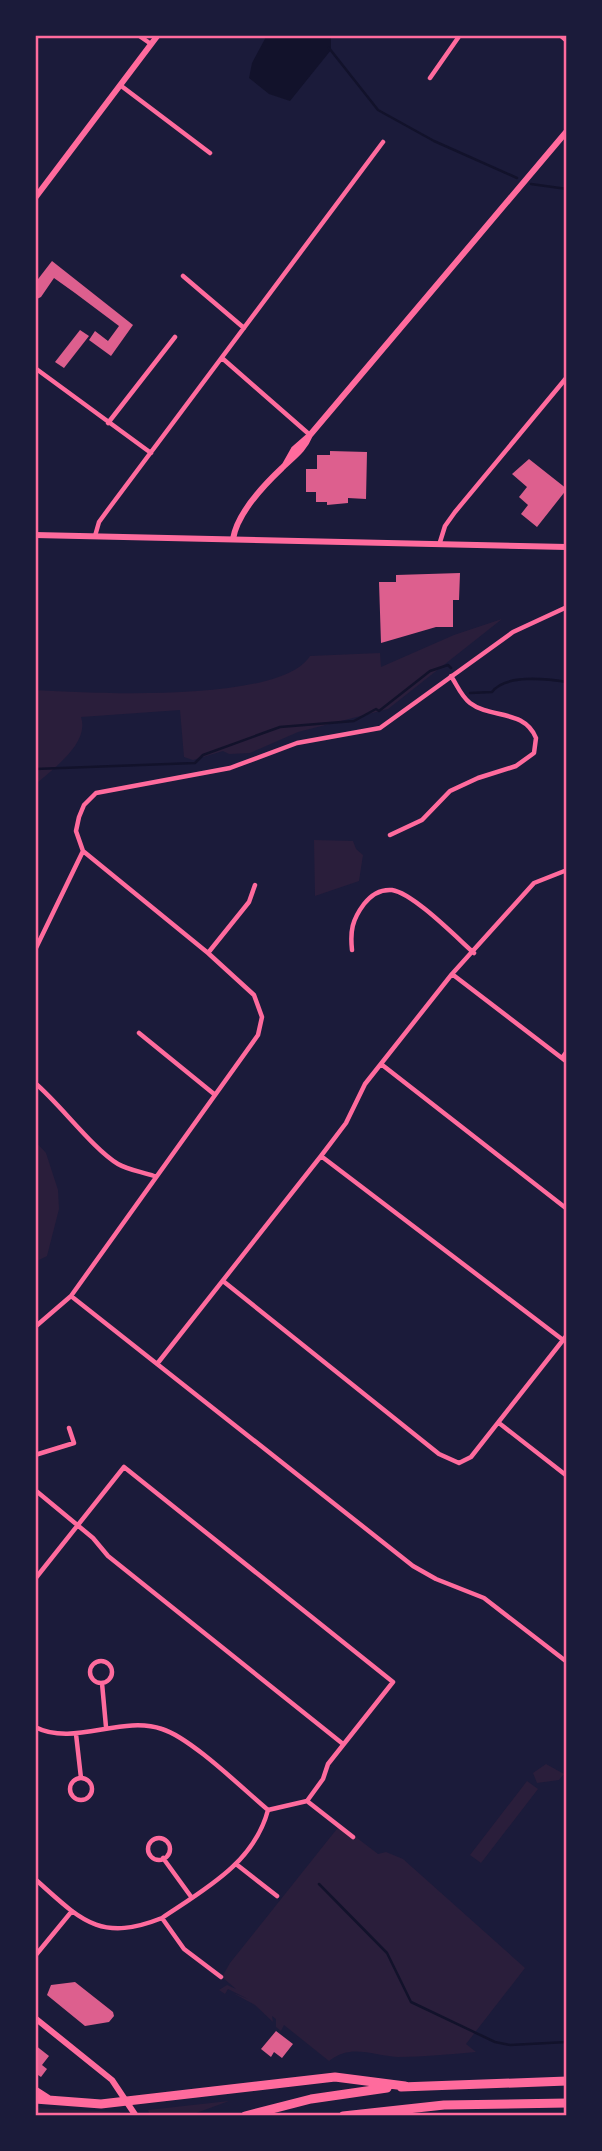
<svg xmlns="http://www.w3.org/2000/svg" width="602" height="2151" font-family="Quicksand,sans-serif">
<style>
.green{fill:#2a1e3b}
.water{fill:#12122b}
.lines{fill:none;stroke-linecap:round;stroke-linejoin:round}
.stream{stroke:#12122b;stroke-width:2.5}
.building{fill:#dd5f8e}
.minor{stroke:#ff6b9d;stroke-width:4.5}
.tertiary{stroke:#ff6b9d;stroke-width:6}
.secondary{stroke:#ff6b9d;stroke-width:6}
.motorway{stroke:#ff6b9d;stroke-width:9}
.neatline{fill:none;stroke:#ff6b9d;stroke-width:2.5}
</style>
<rect width="100%" height="100%" fill="#1b1b3a"/>
<!-- green -->
<path class="green" d="M502,619L388,709L298,732L250,753L229,754L223,751L193,760L184,757L180,710L81,717C90,744 52,769 35,785V690C89,693 280,704 310,656L380,653L381,667L454,635Z
M314,840L353,841L356,849L363,855L359,881L315,896Z
M35,1141L46,1153L58,1190L59,1209L47,1256L35,1262Z
M546,1764L564,1774L559,1780L537,1783L533,1773Z
M527,1781L538,1789L481,1863L470,1855Z
M340,1825L378,1854L386,1852L403,1859L525,1968L466,2044L476,2052C450,2054 424,2057 398,2057C373,2056 352,2043 329,2061L284,2025L281,2031L276,2027V2019L272,2016L273,2022L255,2005L233,1993L248,1999L228,1989L225,1994L219,1990L227,1985L236,1989L222,1977L230,1963Z
M229,2101L188,2116H150L148,2110Z
M35,2108L120,2112L122,2116H35Z"/>
<!-- water -->
<path class="water" d="M267,35H331V50L290,101L269,94L249,78L252,63Z"/>
<g class="lines">
<!-- stream -->
<path class="stream" d="M329,48L378,110L434,141L517,178
M531,184L567,189
M470,693L492,692C505,674 548,679 567,682
M35,769L195,763L203,755L280,727L354,721L376,709L379,711L430,671L448,665L451,668
M319,1884L387,1953L411,2002L495,2042L510,2045L567,2042"/>
</g>
<!-- building -->
<path class="building" d="M52,261L133,325L111,356L89,340L95,331L108,341L119,326L75,293L54,278L41,297L35,300V283Z
M80,330L89,336L64,368L55,362Z
M330,451L367,452L366,499L348,498V503L327,505V502H316V492H306V469H317V455H330Z
M529,459L567,489L537,527L521,514L528,505L519,497L527,487L512,474Z
M460,573L459,600H453V627H436L381,643L379,582H396V575Z
M75,1982L113,2012L114,2016L109,2022L85,2026L47,1995L51,1985Z
M276,2031L293,2044L282,2058L274,2052L271,2057L261,2049Z
M35,2045L49,2056L42,2065L47,2069L41,2077L35,2073Z"/>
<g class="lines">
<!-- minor -->
<path class="minor" d="M138,35L151,44
M560,35L567,41
M430,78L460,35
M120,85L210,153
M183,276L244,328
M222,358L310,435
M35,368L151,453
M108,423L175,337
M95,536L99,522L110,507L383,142
M440,542L445,526L455,512L567,377
M390,835L422,820L450,791L478,778L516,766L534,753L536,738C524,709 491,719 470,703C461,696 457,685 451,676
M35,950L83,851
M352,950C350,931 352,920 364,904C371,895 380,889 392,890C413,893 457,938 474,953
M208,953L249,902L255,885
M452,974L567,1062
M139,1033L214,1094
M562,1058L567,1051
M381,1064L567,1209
M35,1083C60,1104 93,1149 118,1164C128,1170 143,1172 154,1176
M321,1156L563,1340
M223,1281L439,1454L459,1463L471,1457L567,1335
M71,1296L413,1566L436,1579L484,1598L567,1662
M35,1327L71,1296L258,1035L262,1017L254,995L208,953L83,851L76,831L79,817L84,805L96,793L230,768L297,743L380,728L513,632L567,607
M157,1364L321,1156L346,1123L365,1084L452,974L534,883L567,870
M499,1423L567,1476
M35,1455L74,1443L69,1428
M35,1490L93,1538L108,1556L343,1744
M35,1579L124,1467L393,1682L328,1764L323,1779L307,1801L268,1810
M90 1672a11 11 0 1 1 22 0a11 11 0 1 1-22 0Z
M102,1683L106,1727
M35,1727C74,1747 121,1715 162,1729C191,1738 243,1789 268,1810
M76,1734L81,1778
M70 1789a11 11 0 1 1 22 0a11 11 0 1 1-22 0Z
M307,1801L353,1837
M148 1849a11 11 0 1 1 22 0a11 11 0 1 1-22 0Z
M163,1858L192,1898
M236,1864L277,1896
M35,1879C80,1919 99,1943 162,1918L184,1949L221,1977
M162,1918C205,1889 254,1863 268,1810
M35,1956L72,1911"/>
<!-- tertiary -->
<path class="tertiary" d="M35,198L158,35
M285,465L294,449L310,435
M233,539C237,514 264,485 282,468C293,457 304,450 310,435L567,131
M35,2018L112,2080L136,2116"/>
<!-- secondary -->
<path class="secondary" d="M35,535L567,547"/>
<!-- motorway -->
<path class="motorway" d="M401,2087L567,2081
M35,2091L49,2100
M35,2099L101,2104L335,2077L405,2086
M245,2116L311,2099L387,2088
M343,2116L444,2105L567,2103"/>
</g>
<!-- border -->
<rect width="602" height="2151" fill="none" stroke="#1b1b3a" stroke-width="74"/>
<rect x="37" y="37" width="528" height="2077" class="neatline"/>
</svg>
